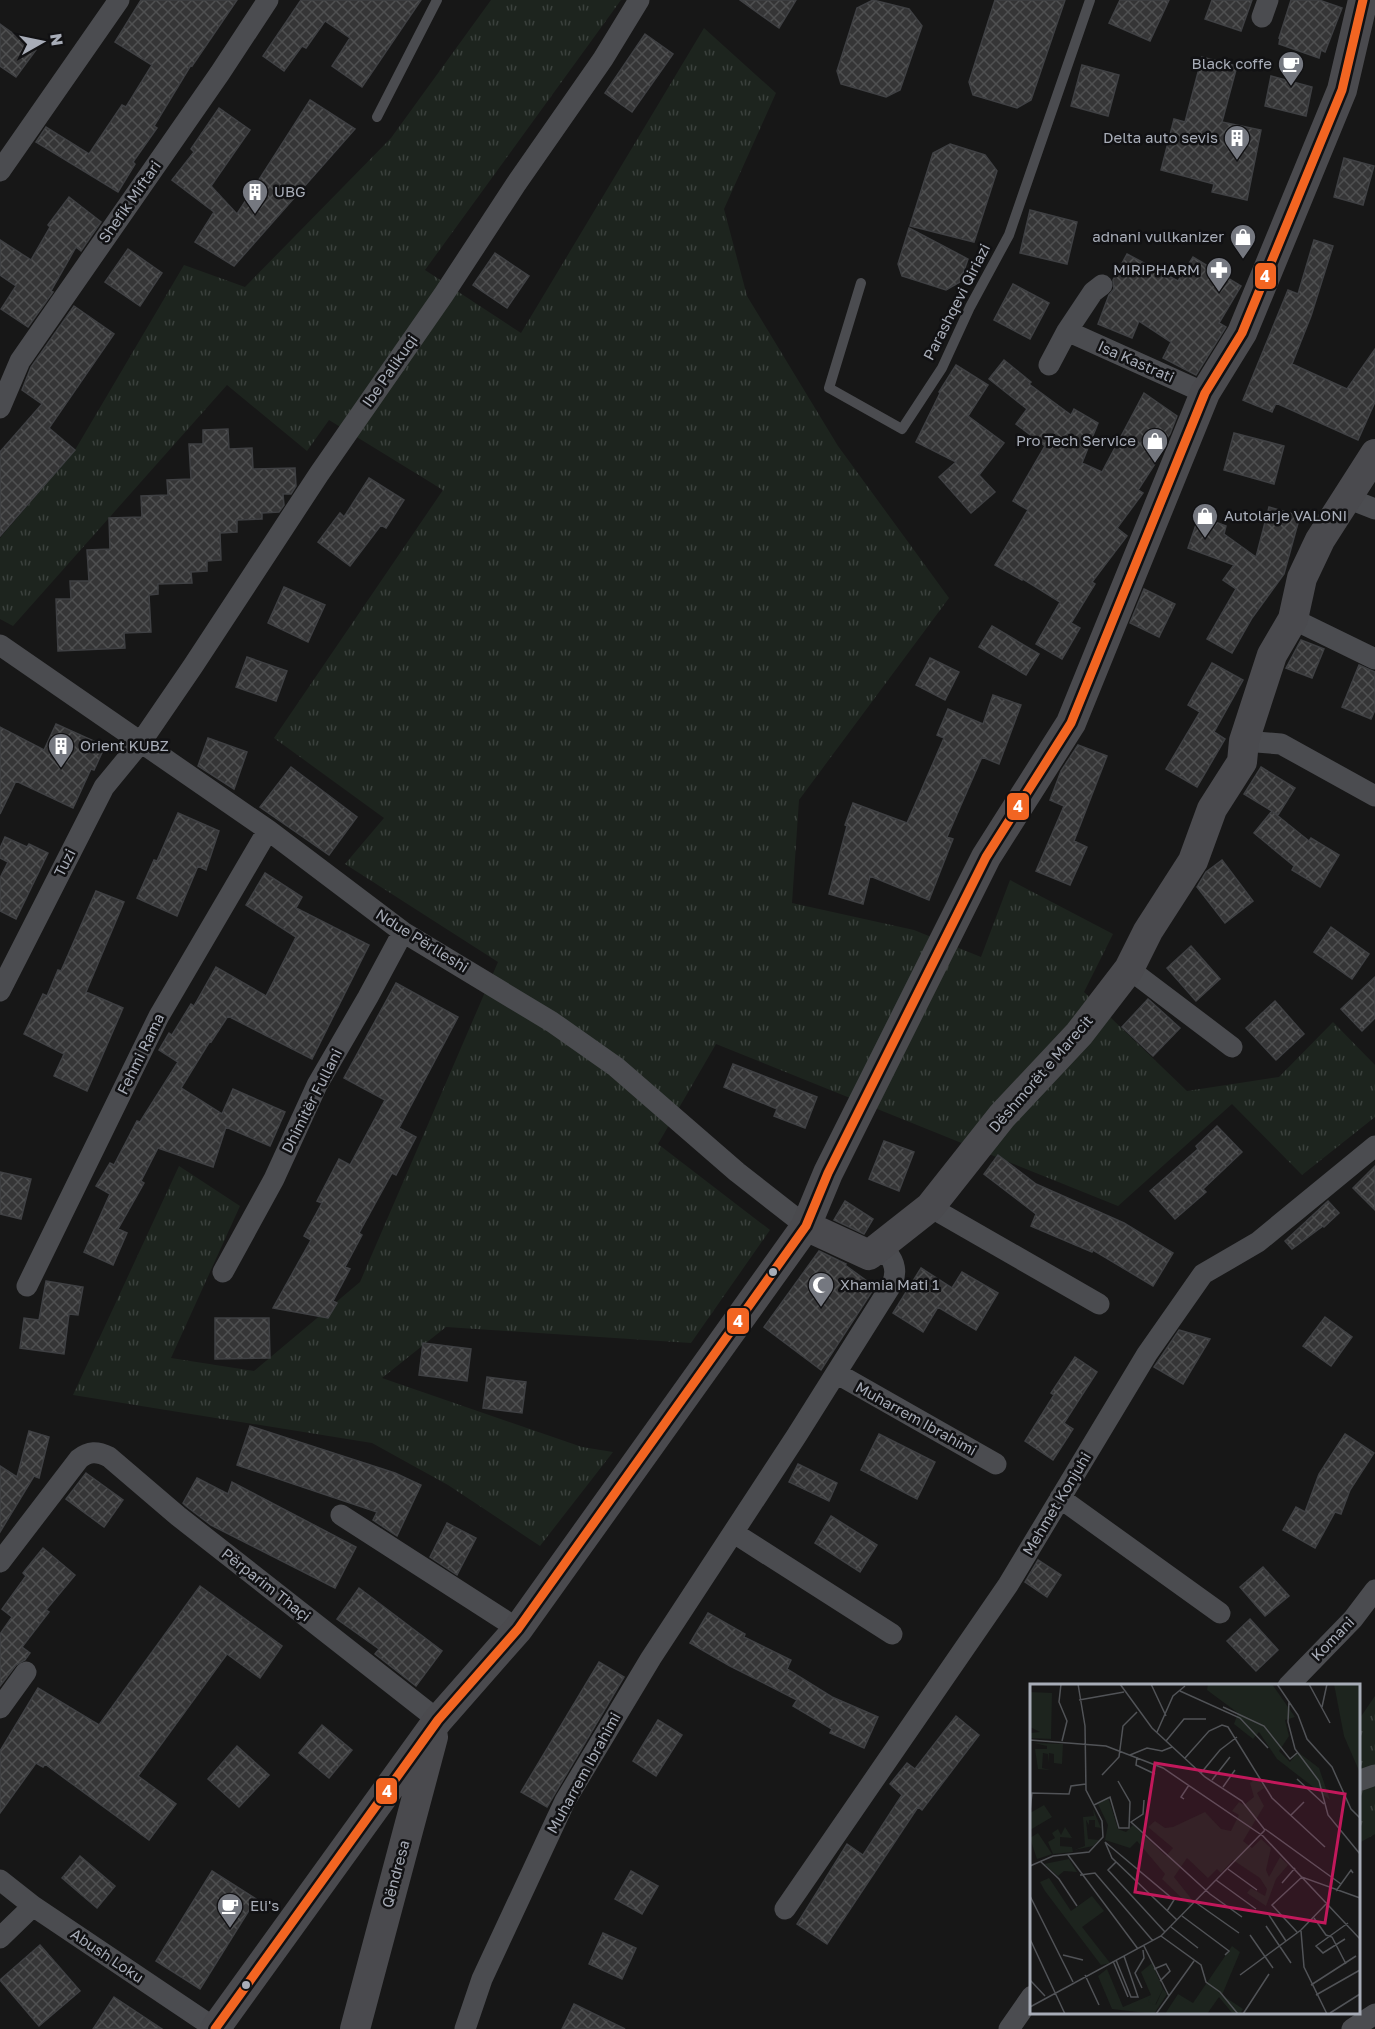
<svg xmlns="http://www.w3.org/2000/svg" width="1375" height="2029" font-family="'Golos Text',sans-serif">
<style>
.grass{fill:url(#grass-tufts)}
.building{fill:url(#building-cross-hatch);stroke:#3f4043;stroke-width:1.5}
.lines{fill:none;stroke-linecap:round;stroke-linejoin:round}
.lane{stroke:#4b4c50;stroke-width:10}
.street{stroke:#4b4c50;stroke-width:21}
.secondary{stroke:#4a4a4e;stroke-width:30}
.bus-1-casing{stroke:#111113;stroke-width:14}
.bus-1{stroke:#f26522;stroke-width:9}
.bus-dot{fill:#a8adb8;stroke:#111113;stroke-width:2}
.labels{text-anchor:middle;stroke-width:5;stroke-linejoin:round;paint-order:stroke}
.poi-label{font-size:15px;fill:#a8adb8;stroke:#111113;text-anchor:end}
.street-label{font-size:15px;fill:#a8adb8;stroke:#111113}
.inset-road{fill:none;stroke:#515357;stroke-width:1.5}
.view{fill:#c2185b;fill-opacity:0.15;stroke:#c2185b;stroke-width:3}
.inset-edge{fill:none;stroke:#a8adb8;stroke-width:3}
.line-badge{stroke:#111113;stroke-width:2}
.badge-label{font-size:16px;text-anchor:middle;font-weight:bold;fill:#fff}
</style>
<defs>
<pattern id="grass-tufts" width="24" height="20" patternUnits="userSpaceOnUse" patternTransform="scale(1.5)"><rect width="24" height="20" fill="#1d241e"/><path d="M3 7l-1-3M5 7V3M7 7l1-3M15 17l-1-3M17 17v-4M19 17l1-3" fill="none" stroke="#3b413d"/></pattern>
<pattern id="building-cross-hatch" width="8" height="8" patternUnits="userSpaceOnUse" patternTransform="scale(1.5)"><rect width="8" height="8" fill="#353536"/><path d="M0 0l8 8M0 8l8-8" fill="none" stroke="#4f5051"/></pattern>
</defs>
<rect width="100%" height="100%" fill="#171717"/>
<!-- grass -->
<path class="grass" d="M491,0H621L425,270L521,333L704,28L776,93L724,209L747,296L838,446L949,598L799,800L792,903L914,930L981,957L1010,880L1113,934L1084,992L1187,1091L1279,1077L1333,1022L1375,1065V1117L1302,1175L1232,1104L1118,1206L716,1044L658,1144L770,1230L691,1343L446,1327L382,1378L582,1447L613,1452L540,1546L448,1485L372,1443L73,1395L179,1166L240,1206L171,1358L254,1371L360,1282L498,962L345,864L384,818L274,738L443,490L329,420L307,451L227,385L13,626L0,619V538L75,450L184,265L245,287L391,138Z
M1375,1696V1834L1359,1843L1358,1721Z"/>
<!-- building -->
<path class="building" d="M141,0H237L192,66L191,65L154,126L157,128L133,162L135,164L118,192L36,142L46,127L89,154L122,105L126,107L152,65L115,42Z
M301,0H421L362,87L332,66L350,38L325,21L306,48L302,46L284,71L263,56Z
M740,0H796L779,28Z
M873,0L909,9L922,26L900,90L886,97L841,84L837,71L857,8Z
M995,0H1065L1031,100L1017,108L973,95L969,82Z
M1120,0H1169L1150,41L1109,23Z
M1212,0H1252L1241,31L1205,19Z
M1291,0H1319L1342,8L1325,52L1321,50L1319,58L1279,44L1280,38H1279Z
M0,24L36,50L16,77L0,66Z
M645,34L673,54L632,112L605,93Z
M1202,57L1237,66L1222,122L1261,130L1247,200L1212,192L1214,184L1161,170L1174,119L1185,122Z
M1082,65L1119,75L1108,116L1071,106Z
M1271,76L1312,87L1306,116L1265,106Z
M310,100L355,129L234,266L195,242L214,212L172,180L194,152L191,149L219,108L250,130L211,186L237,214Z
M950,144L985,155L997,171L974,242L910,226L933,153Z
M1344,158L1374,166L1363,205L1334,197Z
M69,197L101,222L81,251L76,247L51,291L53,292L28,327L1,309L16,286L0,275V240L31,260L50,227L48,225Z
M1030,210L1077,222L1067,264L1020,253Z
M909,228L968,259L960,282L946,290L902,276L898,264Z
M1314,240L1333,246L1311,316L1292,364L1347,389L1375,349V402L1358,440L1276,403L1272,412L1243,400L1288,290L1298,294Z
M128,249L162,273L140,306L105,282Z
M495,253L529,276L507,308L473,285Z
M1127,254L1178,281L1193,257L1241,286L1219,323L1226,327L1196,375L1163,358L1171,342L1139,321L1132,338L1098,324L1109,295L1114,289L1113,280Z
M1013,284L1049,303L1030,339L994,320Z
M74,306L114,334L49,428L75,450L0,536V452L42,404L22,390L31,367Z
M1004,360L1031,382L1029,384L1071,415L1074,409L1098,423L1082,463L1102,472L1144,393L1177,416L1170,434L1156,454L1160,456L1138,490L1143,493L1117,528L1127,536L1092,582L1095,584L1071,623L1080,628L1062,659L1036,644L1060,602L1023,579L1022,580L995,565L1028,510L1013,501L1045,446L1016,424L1027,409L989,379Z
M956,365L988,385L968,416L1004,443L979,475L995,492L971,513L939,477L956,462L916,442L940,393L939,392Z
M228,429L229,449L252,448L253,469L295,468L296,486L291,494H283L284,505L279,512L262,513V519L237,520V532L220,533L221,560L207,561V571L191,572L192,583L158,584V594L149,595L151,632L124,633L125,648L58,651L56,599H71L70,581H89L87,550L110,549L109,518L142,517L141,496L168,495L167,480L191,479L189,444H203V430Z
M1234,433L1284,446L1274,484L1224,470Z
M369,478L404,500L386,528L381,525L350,566L318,542L340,513L344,517Z
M1269,507L1300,516L1284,574L1252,618L1232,653L1207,639L1236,589L1223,580L1234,565L1188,548L1199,516L1226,526L1224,534L1256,557Z
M284,587L325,605L308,642L268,623Z
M1144,589L1175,604L1159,637L1130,623Z
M992,626L1039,654L1026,675L979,647Z
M1301,640L1324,649L1312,678L1286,668Z
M247,657L287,671L276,701L236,687Z
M930,658L959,672L945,700L916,685Z
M1212,663L1243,680L1214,732L1225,739L1197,787L1166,769L1200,712L1188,705Z
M1359,665L1375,672V710L1371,719L1342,707Z
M993,695L1021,705L999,764L982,757L947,837L953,839L929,900L870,876L863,904L829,894L847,826L845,825L853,803L907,823L944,738L937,735L948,709L983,724Z
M56,724L105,746L94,770L91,769L73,808L16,781L0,814V727L44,750Z
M208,738L247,752L234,789L198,766Z
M1078,745L1107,756L1074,841L1087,847L1070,885L1036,871L1064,806L1050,800L1061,771Z
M291,767L357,817L329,855L260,807Z
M1261,767L1295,788L1278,815L1273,812L1309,841L1311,838L1339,855L1320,887L1292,870L1294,866L1254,833L1272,811L1244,794Z
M178,813L219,831L206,870L198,866L177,916L137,898L154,860L157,861Z
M5,837L27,847L29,844L48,853L16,919L0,911V878L8,862L0,858V848Z
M1222,860L1253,901L1225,923L1197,887L1206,872Z
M265,873L302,897L296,908L369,945L312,1059L228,1016L211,1042L210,1041L181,1088L222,1114L233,1089L285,1112L270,1146L226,1127L213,1167L158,1148L141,1181L144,1183L118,1229L127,1233L113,1265L84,1252L110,1194L96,1186L110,1163L114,1165L137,1121L140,1122L178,1062L159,1050L169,1033L172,1035L191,1004L194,1006L216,967L266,996L296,937L246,905Z
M96,891L124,902L86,992L123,1008L87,1091L54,1076L64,1054L24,1034L43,994L47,996L58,970L61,971Z
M1331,927L1369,954L1352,979L1314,952Z
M1191,946L1220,979L1196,1001L1167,968Z
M1375,977V1018L1362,1031L1341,1009Z
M396,983L458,1017L399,1128L416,1137L396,1175L392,1173L359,1233L362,1235L345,1267L350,1269L333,1301L337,1303L328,1318L273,1308L311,1240L304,1236L322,1203L317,1201L339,1159L350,1165L385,1100L344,1078Z
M1148,999L1180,1028L1153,1056L1122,1027Z
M1275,1001L1304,1034L1276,1060L1246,1028Z
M733,1064L817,1097L805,1128L774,1116L777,1109L724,1087Z
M1217,1126L1242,1152L1203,1189L1206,1192L1175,1219L1150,1191L1198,1149L1196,1146Z
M884,1141L914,1152L899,1191L869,1179Z
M998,1155L1036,1184L1124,1223L1173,1253L1153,1286L1093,1250L1092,1252L1031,1226L1036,1214L984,1174Z
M1375,1166V1210L1353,1188Z
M0,1172L31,1179L21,1219L0,1214Z
M845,1201L873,1219L864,1234L834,1220Z
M1328,1201L1339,1213L1324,1227L1323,1226L1292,1249L1285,1241Z
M819,1251L846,1264L845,1265L875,1287L821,1370L764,1327Z
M921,1268L952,1288L962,1272L998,1293L976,1330L938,1307L923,1332L893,1313Z
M46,1281L83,1287L78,1315L69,1314L64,1354L20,1348L24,1318L39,1320Z
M1325,1317L1352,1337L1331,1366L1303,1346Z
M215,1318H269L270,1358L215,1359Z
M1179,1330L1210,1339L1183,1384L1154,1367Z
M423,1343L471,1349L467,1381L419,1375Z
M1075,1357L1097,1372L1064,1423L1073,1429L1053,1460L1025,1441L1054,1395L1051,1393Z
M487,1377L526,1382L522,1413L483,1408Z
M250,1426L395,1473L421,1485L397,1536L373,1520L377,1512L237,1465Z
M29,1431L49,1437L39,1478L34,1476L0,1532V1466L17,1477Z
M879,1434L935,1462L917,1499L861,1470Z
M1345,1434L1374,1453L1350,1490L1341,1514L1335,1512L1315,1548L1283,1530L1296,1507L1305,1512L1319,1474Z
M798,1464L837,1483L829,1501L789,1482Z
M86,1473L123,1500L104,1527L66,1499Z
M197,1478L228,1494L232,1482L356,1547L335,1588L211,1525L186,1506L183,1503Z
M831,1516L877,1545L860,1572L815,1543Z
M447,1523L476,1538L457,1575L430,1557Z
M43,1548L75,1575L46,1610L49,1612L22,1647L30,1653L25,1660L16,1665L0,1686V1634L12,1617L2,1609L26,1576L23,1573Z
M1038,1560L1061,1575L1047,1597L1025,1582Z
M1263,1567L1289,1596L1265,1616L1240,1587Z
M200,1586L282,1646L260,1678L227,1654L138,1776L176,1804L149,1840L45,1764L43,1767L36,1763L0,1813V1751L38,1688L99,1725Z
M359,1588L442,1651L416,1686L375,1654L379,1649L337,1619Z
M708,1613L745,1634L744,1637L791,1660L787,1669L832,1697L878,1717L864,1748L830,1733L832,1729L793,1706L797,1700L730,1666L690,1643Z
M1250,1619L1278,1650L1256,1671L1227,1641Z
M599,1662L624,1677L547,1807L521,1792Z
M956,1716L979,1735L922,1810L918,1807L827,1944L797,1924L847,1844L863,1855L902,1795L890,1784L907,1763L915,1769Z
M658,1720L682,1735L656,1776L633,1761Z
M322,1725L352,1750L329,1778L299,1753Z
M237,1746L269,1775L239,1807L208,1779Z
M80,1856L115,1886L97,1908L62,1878Z
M212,1871L256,1899L200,1989L156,1961Z
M631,1871L658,1886L642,1914L615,1899Z
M603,1933L636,1948L622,1979L589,1964Z
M40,1945L80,1991L39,2026L0,1980Z
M114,1997L162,2029H93Z
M574,2004L625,2029H562Z"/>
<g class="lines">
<!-- lane -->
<path class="lane" d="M377,117L437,0
M861,283L829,388L902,429L942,368L970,307L1009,235L1090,0"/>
<!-- street -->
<path class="street" d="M1262,17L1268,0
M0,171L119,0
M1067,331L1093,292L1102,285
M1049,365L1067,331L1205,393
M0,408L20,361L220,73L268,0
M1347,498L1375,509
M1293,619L1375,659
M0,645L268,830L403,932L552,1022L616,1067L737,1172L806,1226
M1244,741L1281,744L1375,796
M1129,969L1232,1047
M0,991L104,787L141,742L193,666L319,474L444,294L516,184L603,59L639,0
M930,1207L1099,1304
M223,1272L274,1179L317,1085L368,997L403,932
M27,1286L159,1016L268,830
M836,1373L996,1464
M1060,1498L1220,1613
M341,1515L518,1629
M734,1533L892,1634
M0,1562L79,1459C89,1451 97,1451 109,1457L178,1516L438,1720
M1288,1686L1353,1619L1375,1590
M0,1708L26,1672
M1358,1781L1375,1775
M0,1880L33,1906L216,2029
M785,1909L1008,1585L1147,1354L1203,1274L1258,1242L1375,1146
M0,1938L33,1906
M465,2029L482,1979L565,1801L651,1658L797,1435L892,1284C897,1273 895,1262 887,1253L869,1255
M1009,2029L1032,1996
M1352,2029L1375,2014"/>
<!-- secondary -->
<path class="secondary" d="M806,1226L869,1255L930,1207L1002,1116L1079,1034L1129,969L1148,931L1193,861L1212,809L1242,762L1244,741L1272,655L1293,619L1302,578L1320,540L1375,454
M215,2029L438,1720L518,1629L806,1226L828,1173L986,857L1071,723L1205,393L1242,333L1342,90L1363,0
M355,2029L433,1737"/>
<!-- bus-1 casing -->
<g class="bus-1-casing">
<path id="bus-1" d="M215,2029L438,1720L518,1629L806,1226L828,1173L986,857L1071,723L1205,393L1242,333L1342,90L1363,0"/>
</g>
<!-- bus-1 -->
<use href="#bus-1" class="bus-1"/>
</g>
<!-- icons -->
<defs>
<g id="cafe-pin" transform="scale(1.35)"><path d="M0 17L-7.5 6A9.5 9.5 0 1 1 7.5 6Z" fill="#757880" stroke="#111113"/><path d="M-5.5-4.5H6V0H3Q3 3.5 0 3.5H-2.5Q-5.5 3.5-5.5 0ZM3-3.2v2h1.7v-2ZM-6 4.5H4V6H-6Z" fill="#fff"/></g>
<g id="building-pin" transform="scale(1.35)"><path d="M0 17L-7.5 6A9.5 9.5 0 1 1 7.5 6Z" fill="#757880" stroke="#111113"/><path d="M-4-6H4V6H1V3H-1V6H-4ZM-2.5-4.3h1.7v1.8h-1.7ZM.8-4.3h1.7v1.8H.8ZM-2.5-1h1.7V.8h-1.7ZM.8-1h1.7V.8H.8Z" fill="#fff"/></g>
<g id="shop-pin" transform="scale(1.35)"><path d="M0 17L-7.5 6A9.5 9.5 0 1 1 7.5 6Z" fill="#757880" stroke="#111113"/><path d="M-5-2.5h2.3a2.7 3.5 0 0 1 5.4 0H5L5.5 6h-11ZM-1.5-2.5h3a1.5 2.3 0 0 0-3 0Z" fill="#fff"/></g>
<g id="pharmacy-pin" transform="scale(1.35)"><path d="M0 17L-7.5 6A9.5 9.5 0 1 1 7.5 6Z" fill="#757880" stroke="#111113"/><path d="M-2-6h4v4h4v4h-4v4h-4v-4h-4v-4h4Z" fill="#fff"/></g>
<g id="mosque-pin" transform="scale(1.35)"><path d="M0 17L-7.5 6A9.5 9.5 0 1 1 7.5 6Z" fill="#757880" stroke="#111113"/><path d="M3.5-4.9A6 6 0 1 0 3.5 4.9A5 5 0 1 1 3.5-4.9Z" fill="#fff"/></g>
</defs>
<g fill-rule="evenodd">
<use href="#cafe-pin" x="1291" y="64"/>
<use href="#building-pin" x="1237" y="138"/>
<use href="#building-pin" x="255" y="192"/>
<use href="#shop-pin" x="1243" y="237"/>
<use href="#pharmacy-pin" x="1219" y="270"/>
<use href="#shop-pin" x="1155" y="441"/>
<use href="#shop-pin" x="1205" y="516"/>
<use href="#building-pin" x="61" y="746"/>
<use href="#mosque-pin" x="821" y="1285"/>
<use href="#cafe-pin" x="230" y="1906"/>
</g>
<!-- markers -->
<g class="bus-dot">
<circle cx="773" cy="1272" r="5"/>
<circle cx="246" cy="1985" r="5"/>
</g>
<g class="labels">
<!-- poi labels -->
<g class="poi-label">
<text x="1272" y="69">Black coffe</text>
<text x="1218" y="143">Delta auto sevis</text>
<text x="274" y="197" text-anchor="start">UBG</text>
<text x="1224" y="242">adnani vullkanizer</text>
<text x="1200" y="275">MIRIPHARM</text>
<text x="1136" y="446">Pro Tech Service</text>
<text x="1224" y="521" text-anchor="start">Autolarje VALONI</text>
<text x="80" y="751" text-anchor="start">Orient KUBZ</text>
<text x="840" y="1290" text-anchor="start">Xhamia Mati 1</text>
<text x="250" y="1911" text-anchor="start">Eli's</text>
</g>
<!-- street labels -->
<g class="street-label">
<text transform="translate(130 202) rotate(-55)" y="5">Shefik Miftari</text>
<text transform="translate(957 302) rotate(-63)" y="5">Parashqevi Qiriazi</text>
<text transform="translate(1136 362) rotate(24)" y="5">Isa Kastrati</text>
<text transform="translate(390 371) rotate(-55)" y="5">Ibe Palikuqi</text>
<text transform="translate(65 863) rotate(-63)" y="5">Tuzi</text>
<text transform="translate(422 941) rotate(32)" y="5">Ndue Përlleshi</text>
<text transform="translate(141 1054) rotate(-64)" y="5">Fehmi Rama</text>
<text transform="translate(1041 1074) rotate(-49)" y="5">Dëshmorët e Marecit</text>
<text transform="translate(312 1101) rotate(-63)" y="5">Dhimitër Fullani</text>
<text transform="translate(916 1419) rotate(29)" y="5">Muharrem Ibrahimi</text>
<text transform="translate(1057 1504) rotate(-59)" y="5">Mehmet Konjuhi</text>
<text transform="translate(266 1585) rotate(38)" y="5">Përparim Thaçi</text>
<text transform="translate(1333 1639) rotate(-46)" y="5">Komani</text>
<text transform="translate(584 1773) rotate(-61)" y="5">Muharrem Ibrahimi</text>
<text transform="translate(396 1874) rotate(-75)" y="5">Qëndresa</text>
<text transform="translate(107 1956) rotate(34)" y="5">Abush Loku</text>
</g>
</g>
<!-- overview -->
<g transform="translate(1030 1684)">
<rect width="330" height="330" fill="#171717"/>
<path d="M178,0H242L265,33L255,36L259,52L249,67L260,78L268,68L289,84L300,116L247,75L229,48L223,55L204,40L208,29L177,6ZM0,8L22,9L21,55L0,54V49L10,48L0,43ZM4,59L33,60L32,80L24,79V70L19,69L18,80V70L13,69L12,84L20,86L8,85L5,65H17V62ZM228,93L234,104L227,109L234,122L213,157L222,164L231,155L241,164L236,186L239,193L250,173L258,181L246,195L236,222L217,209L221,204L235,212L237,205L230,194L203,176L191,189L187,185L178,194L157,174L144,193L163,217L160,222L132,195L135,190L107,157L100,164L75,156L78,141L68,120L78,113L88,145L96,148L103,141L136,172L143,164L118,143L125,137L135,144L143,143L175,128L191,145L201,147L209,131L202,127L209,118L214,121L224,113L220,99ZM14,121L22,133L0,146V129ZM63,125L71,144L65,143V136H59V141L56,136L58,155L69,156L63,162L44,166L55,162L53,133L64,132ZM35,143L42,154L30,153V162L42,163L43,168L23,170L18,158L25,154L22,149L28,145L31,151ZM8,149L22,170L7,175L0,154ZM39,175L47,188L34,187L28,192L14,180ZM202,262L210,268L192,311L213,325L210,330H203L189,313L177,330H135L148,310L163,319ZM77,285L93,323L121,311L126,321L133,305L137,310L124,330L82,325L68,292Z" fill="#1d241e"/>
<path d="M304,0H330V89L314,52Z" fill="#1d241e"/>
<path d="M122,279L133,305L125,321L118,318L121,311L111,288Z" fill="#1d241e"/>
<path d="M19,194L41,227L62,212L74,227L52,243L80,279L71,281L15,207L10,198Z" fill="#1d241e"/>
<path class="inset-road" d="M31,0L29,18L37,37L32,57M90,0L122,44L175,93L212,117L235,146M121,0L136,32M247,0L268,31L277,55L302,83L321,125L330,134M279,0L300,39M150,7L210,34L238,64M49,16L94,8M259,17L258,38L265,65L289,97L298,131L330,170M193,23L234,42L260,75L267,69M292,23L297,0M127,48L143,12L155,2M0,56L76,62L133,84L233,152L330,255M136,57L154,35H176M0,61V102M100,71L117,64L132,67L142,63M107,73L106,81L125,90M155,74L179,47L192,41L198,43L242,114L295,163M171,89L190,66L207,53M72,91L89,73L93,42L107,28M267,95L294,120M182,96L200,73M193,103L205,86M154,115L151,113L159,101M114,116L113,130L101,138L180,210L212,233M64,121L80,113L89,144H99L100,118L88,97M0,127L2,109L39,110L41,102L56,100M261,131L274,118M235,145L311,200M75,158L82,174L147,236M75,158L144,216L137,227M38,171L108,265M10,177L29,195L47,222M86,178L78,186L135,248M0,182L23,172L59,168L73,153L72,137L56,106L55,42L48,0M198,185L227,206M50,191L65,189L123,257M186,196L226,225M252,199L265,184M306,207L321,186L323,189M0,212L43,298M165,218L209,249M239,231L256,257M152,232L199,267L195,271M284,234L296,251L302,253L316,280M236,242L261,279M141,243L168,264M271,247L274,283L297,330M267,248L242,221L272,193L330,214M220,251L243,284M131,252L171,281L176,298L190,308L208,330M0,255L35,330M315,255L293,269L286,262L318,239M114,262L139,312M33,271L53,276M86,276L101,313H108L94,272M83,277L98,313M124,285L136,280L140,287L130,297M55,291L69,321M210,291L271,246L298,218M0,296L15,312M281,301L326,272M112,304L105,289L114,274L113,266M286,311L330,286M0,323L131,252L235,146M300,329L330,310M126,330L164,277M213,330L239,290"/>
<path class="view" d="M125,79L315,110L295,239L105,208Z"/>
<rect width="330" height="330" class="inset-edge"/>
</g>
<g class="line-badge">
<rect x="1254" y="262" width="23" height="28" rx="6" fill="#f26522"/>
<rect x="1006" y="792" width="24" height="29" rx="6" fill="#f26522"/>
<rect x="726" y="1307" width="24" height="28" rx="6" fill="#f26522"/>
<rect x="375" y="1777" width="23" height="28" rx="6" fill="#f26522"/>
</g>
<g class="badge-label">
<text x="1265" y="282">4</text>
<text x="1018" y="812">4</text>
<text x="738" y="1327">4</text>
<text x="387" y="1797">4</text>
</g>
<!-- north arrow -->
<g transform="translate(42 42) rotate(81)" stroke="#111113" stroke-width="4.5" paint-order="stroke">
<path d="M0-4.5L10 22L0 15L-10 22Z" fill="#a8adb8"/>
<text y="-9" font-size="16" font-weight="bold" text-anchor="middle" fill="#a8adb8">N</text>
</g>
</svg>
